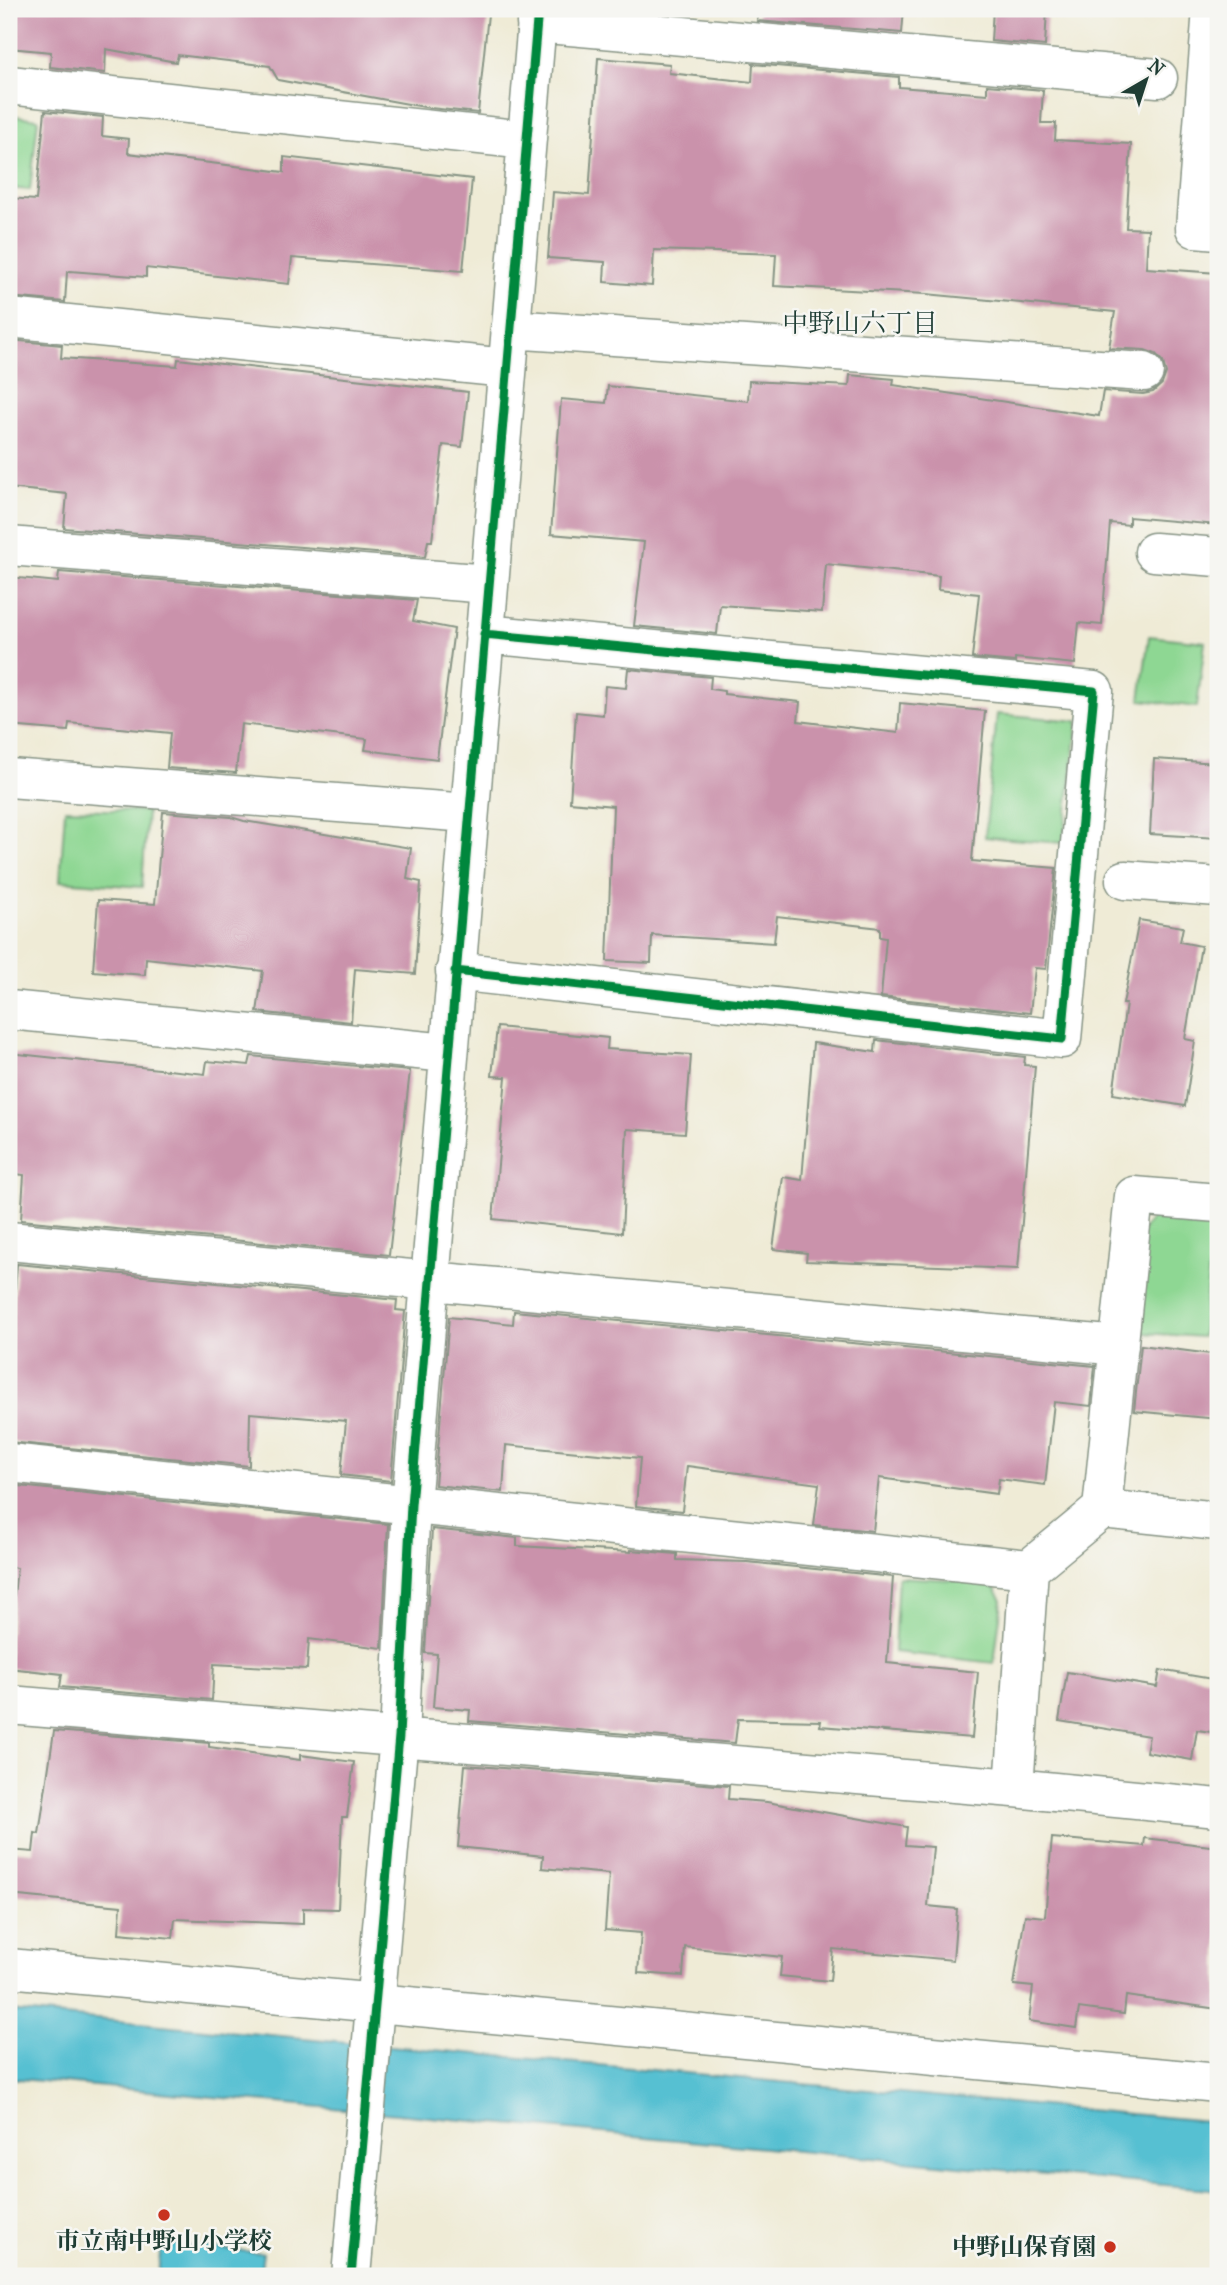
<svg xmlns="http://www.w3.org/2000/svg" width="1227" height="2285" font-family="'IM FELL French Canon','Noto Serif JP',serif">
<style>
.green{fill:#8ed793;stroke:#568a64;stroke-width:2}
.water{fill:#56c0d2;stroke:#3a7e83;stroke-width:2}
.building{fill:#ca92ab}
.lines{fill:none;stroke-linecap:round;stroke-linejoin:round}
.street-casing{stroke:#879485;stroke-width:41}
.street{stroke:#fff;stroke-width:38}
.cycleway-casing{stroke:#f6f6f2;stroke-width:13}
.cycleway{stroke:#00873e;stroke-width:9}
.poi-dot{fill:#c8321e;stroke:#f6f6f2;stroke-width:2.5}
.labels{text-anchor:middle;stroke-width:5;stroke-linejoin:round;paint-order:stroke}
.poi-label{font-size:24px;font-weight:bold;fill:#1f3d34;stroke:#f6f6f2}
.neighbourhood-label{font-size:26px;fill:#1f3d34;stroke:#f6f6f2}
</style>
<rect width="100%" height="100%" fill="#f6f6f2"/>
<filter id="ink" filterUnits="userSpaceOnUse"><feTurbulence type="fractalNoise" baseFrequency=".0143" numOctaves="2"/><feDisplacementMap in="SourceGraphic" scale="14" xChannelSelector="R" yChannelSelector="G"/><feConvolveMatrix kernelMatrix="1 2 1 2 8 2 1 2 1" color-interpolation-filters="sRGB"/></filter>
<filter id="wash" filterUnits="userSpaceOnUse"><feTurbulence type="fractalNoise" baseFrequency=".00686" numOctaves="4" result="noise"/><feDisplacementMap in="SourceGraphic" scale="28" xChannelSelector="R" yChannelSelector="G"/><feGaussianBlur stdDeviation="1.57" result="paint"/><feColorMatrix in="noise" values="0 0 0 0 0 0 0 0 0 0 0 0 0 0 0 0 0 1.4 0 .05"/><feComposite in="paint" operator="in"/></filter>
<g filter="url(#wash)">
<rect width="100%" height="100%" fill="#efebd6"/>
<!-- green -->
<path class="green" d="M9,115L38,119L30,190L9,188Z
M1149,636L1205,642L1197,707L1140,700Z
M997,714L1078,721L1063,843L985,837Z
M65,809L147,811L142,887L60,881Z
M1158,1211L1214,1216L1202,1337L1130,1332L1141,1232Z
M898,1577L991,1582L1002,1600L994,1663L894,1652Z"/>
<!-- water -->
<path class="water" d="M9,2011L1218,2122V2190L9,2078Z
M161,2243L263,2253L260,2276H158Z"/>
<g id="blocks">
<!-- building -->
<path class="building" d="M9,9H447L488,14L478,113L430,108L278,80L270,66L178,55L176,62L106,49L105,73L50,67L51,52L9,48Z
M759,9H904L902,33L757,21Z
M993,9H1047L1045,46L991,41Z
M598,58L670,64L669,73L752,82L753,64L899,77V87L987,94V85L1043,90L1041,123H1056L1055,140L1131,144L1126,228L1148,229L1146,268L1218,273V525L1129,517V525L1110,523L1102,625L1079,623L1075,664L1015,658V662L972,658L979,594L938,590L939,576L826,564L822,612L720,605L717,634L634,626L644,542L551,534L561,399L606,403L608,386L748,401L749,381L849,386L850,375L894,379L893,385L1099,416L1103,391L1143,394L1153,392L1162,384L1166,373L1163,362L1156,354L1145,350L1109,348L1115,312L926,294L774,286L776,254L654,250L652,286L604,282L605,262L548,258L553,192L589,195Z
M45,111L103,117L102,136L129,139L128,153L284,172V157L472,179L463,271L292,258L289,284L146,268V277L70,271L67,272L65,302L9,297V198L36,200Z
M9,340L62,345L61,358L177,366L178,359L468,392L462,447L443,445L432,541H428L425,557L64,528L67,494L9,488Z
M59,572L417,600L413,621L454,629L437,759L365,750L367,739L241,724L236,773L167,768L170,733L69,723L68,731L9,726V577L58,582Z
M628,669L711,677L710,689L724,691V694L800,702L798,721L898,733L900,703L985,711L972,861L1056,868L1046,969L1035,968L1030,1013L881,997L886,938L880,937V928L777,916L774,943L652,935L651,963L607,961L613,806L570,802L576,712L603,715L605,686L626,688Z
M1154,759L1218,763V838L1150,834Z
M163,812L231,817L244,821L411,848L407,879L421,882L415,974L355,969L351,1022L257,1012L263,971L146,958L145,975L93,971L98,900L155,904Z
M1139,920L1183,927L1180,942L1201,946L1185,1039L1195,1041L1185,1106L1113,1094L1126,1004H1123Z
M497,1027L608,1038L607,1049L691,1055L685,1133L627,1129L622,1233L493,1219L506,1077L492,1076Z
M876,1040L1025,1057L1024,1065L1035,1066L1018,1269L806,1261L807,1253L773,1249L783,1177L802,1180L813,1043L875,1052Z
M9,1053L205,1074L207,1061L249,1065L251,1056L410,1071L389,1255L21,1220L24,1175L9,1173Z
M17,1264L397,1300L396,1310L405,1311L391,1481L341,1475L346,1421L250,1413L249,1466L9,1442V1371Z
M514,1311L1095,1366L1091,1406L1054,1402L1045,1485L999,1479L997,1494L879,1478L873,1531L814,1525L819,1484L687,1466L682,1511L636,1506L640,1458L506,1445L503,1492L435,1485L449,1317L513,1324Z
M1141,1345L1218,1355V1419L1134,1411Z
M9,1485L388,1524L382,1648L309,1639L307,1669L214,1664L212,1700L60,1687L62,1674L9,1668V1641L17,1568L9,1567Z
M432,1529L517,1538V1546L631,1552V1550L677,1554V1560L747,1562L893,1577L887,1663L978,1672L972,1738L820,1726L821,1721L738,1719L735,1743L469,1721L470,1710L433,1707L437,1654L425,1653Z
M1160,1670L1218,1680V1733L1197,1730L1192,1760L1146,1752L1149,1736L1059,1721L1067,1672L1157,1687Z
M54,1731L209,1743V1747L300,1760V1755L354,1762L347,1817H342L338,1909L303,1908V1924L175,1919L173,1938L119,1933L121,1906L9,1895V1850L33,1852L35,1833L39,1834Z
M465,1765L729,1786L728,1799L767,1802L907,1827L905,1845L933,1847L928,1906L957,1909L953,1960L833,1949L830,1981L780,1976L782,1957L685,1947L683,1976L638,1973L641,1933L605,1930L609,1874L542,1868L543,1856L458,1847Z
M1052,1838L1144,1846L1145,1838L1218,1847V2009L1126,1996L1124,2014L1079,2008L1076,2028L1029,2021L1033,1987L1014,1985L1025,1915L1045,1917Z"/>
</g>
</g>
<g filter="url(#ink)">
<use href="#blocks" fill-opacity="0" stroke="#879485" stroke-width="2"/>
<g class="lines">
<!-- street casing -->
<g class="street-casing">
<path id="street" d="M1212,9L1195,228L1218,230
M536,23L1158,78
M9,85L526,140
M9,318L507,368
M510,329L1144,372
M9,546L489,584
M1154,552L1218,557
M9,778L469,813
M1125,880L1218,887
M455,971L1062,1039L1094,691L484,634
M9,1010L448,1053
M1218,1203L1134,1196L1102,1509L1218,1521
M9,1241L1119,1346
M9,1463L1029,1569L1102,1509
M9,1705L1014,1788L1218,1808
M1014,1788L1029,1569
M9,1968L1218,2083
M351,2276L399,1736L411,1505L538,9"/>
</g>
<!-- street -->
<use href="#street" class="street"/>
<!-- cycleway casing -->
<g class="cycleway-casing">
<path id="cycleway" d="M455,971L1062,1039L1094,691L484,634
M351,2276L399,1736L411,1505L538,9"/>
</g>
<!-- cycleway -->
<use href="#cycleway" class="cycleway"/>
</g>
</g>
<!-- markers -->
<g class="poi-dot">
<circle cx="164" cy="2215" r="7"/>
<circle cx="1110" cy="2247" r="7"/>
</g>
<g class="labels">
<!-- poi labels -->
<g class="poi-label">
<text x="164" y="2249">市立南中野山小学校</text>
<text x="1096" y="2255" text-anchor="end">中野山保育園</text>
</g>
<!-- neighbourhood labels -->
<g class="neighbourhood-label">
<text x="860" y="332">中野山六丁目</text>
</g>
</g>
<!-- margin -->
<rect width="1227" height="2285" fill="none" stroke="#f6f6f2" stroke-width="35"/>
<!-- north arrow -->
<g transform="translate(1146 80) rotate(39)" stroke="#f6f6f2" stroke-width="5" paint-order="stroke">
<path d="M0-5L12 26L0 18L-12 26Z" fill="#1f3d34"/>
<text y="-10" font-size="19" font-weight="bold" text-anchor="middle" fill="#1f3d34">N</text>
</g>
</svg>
